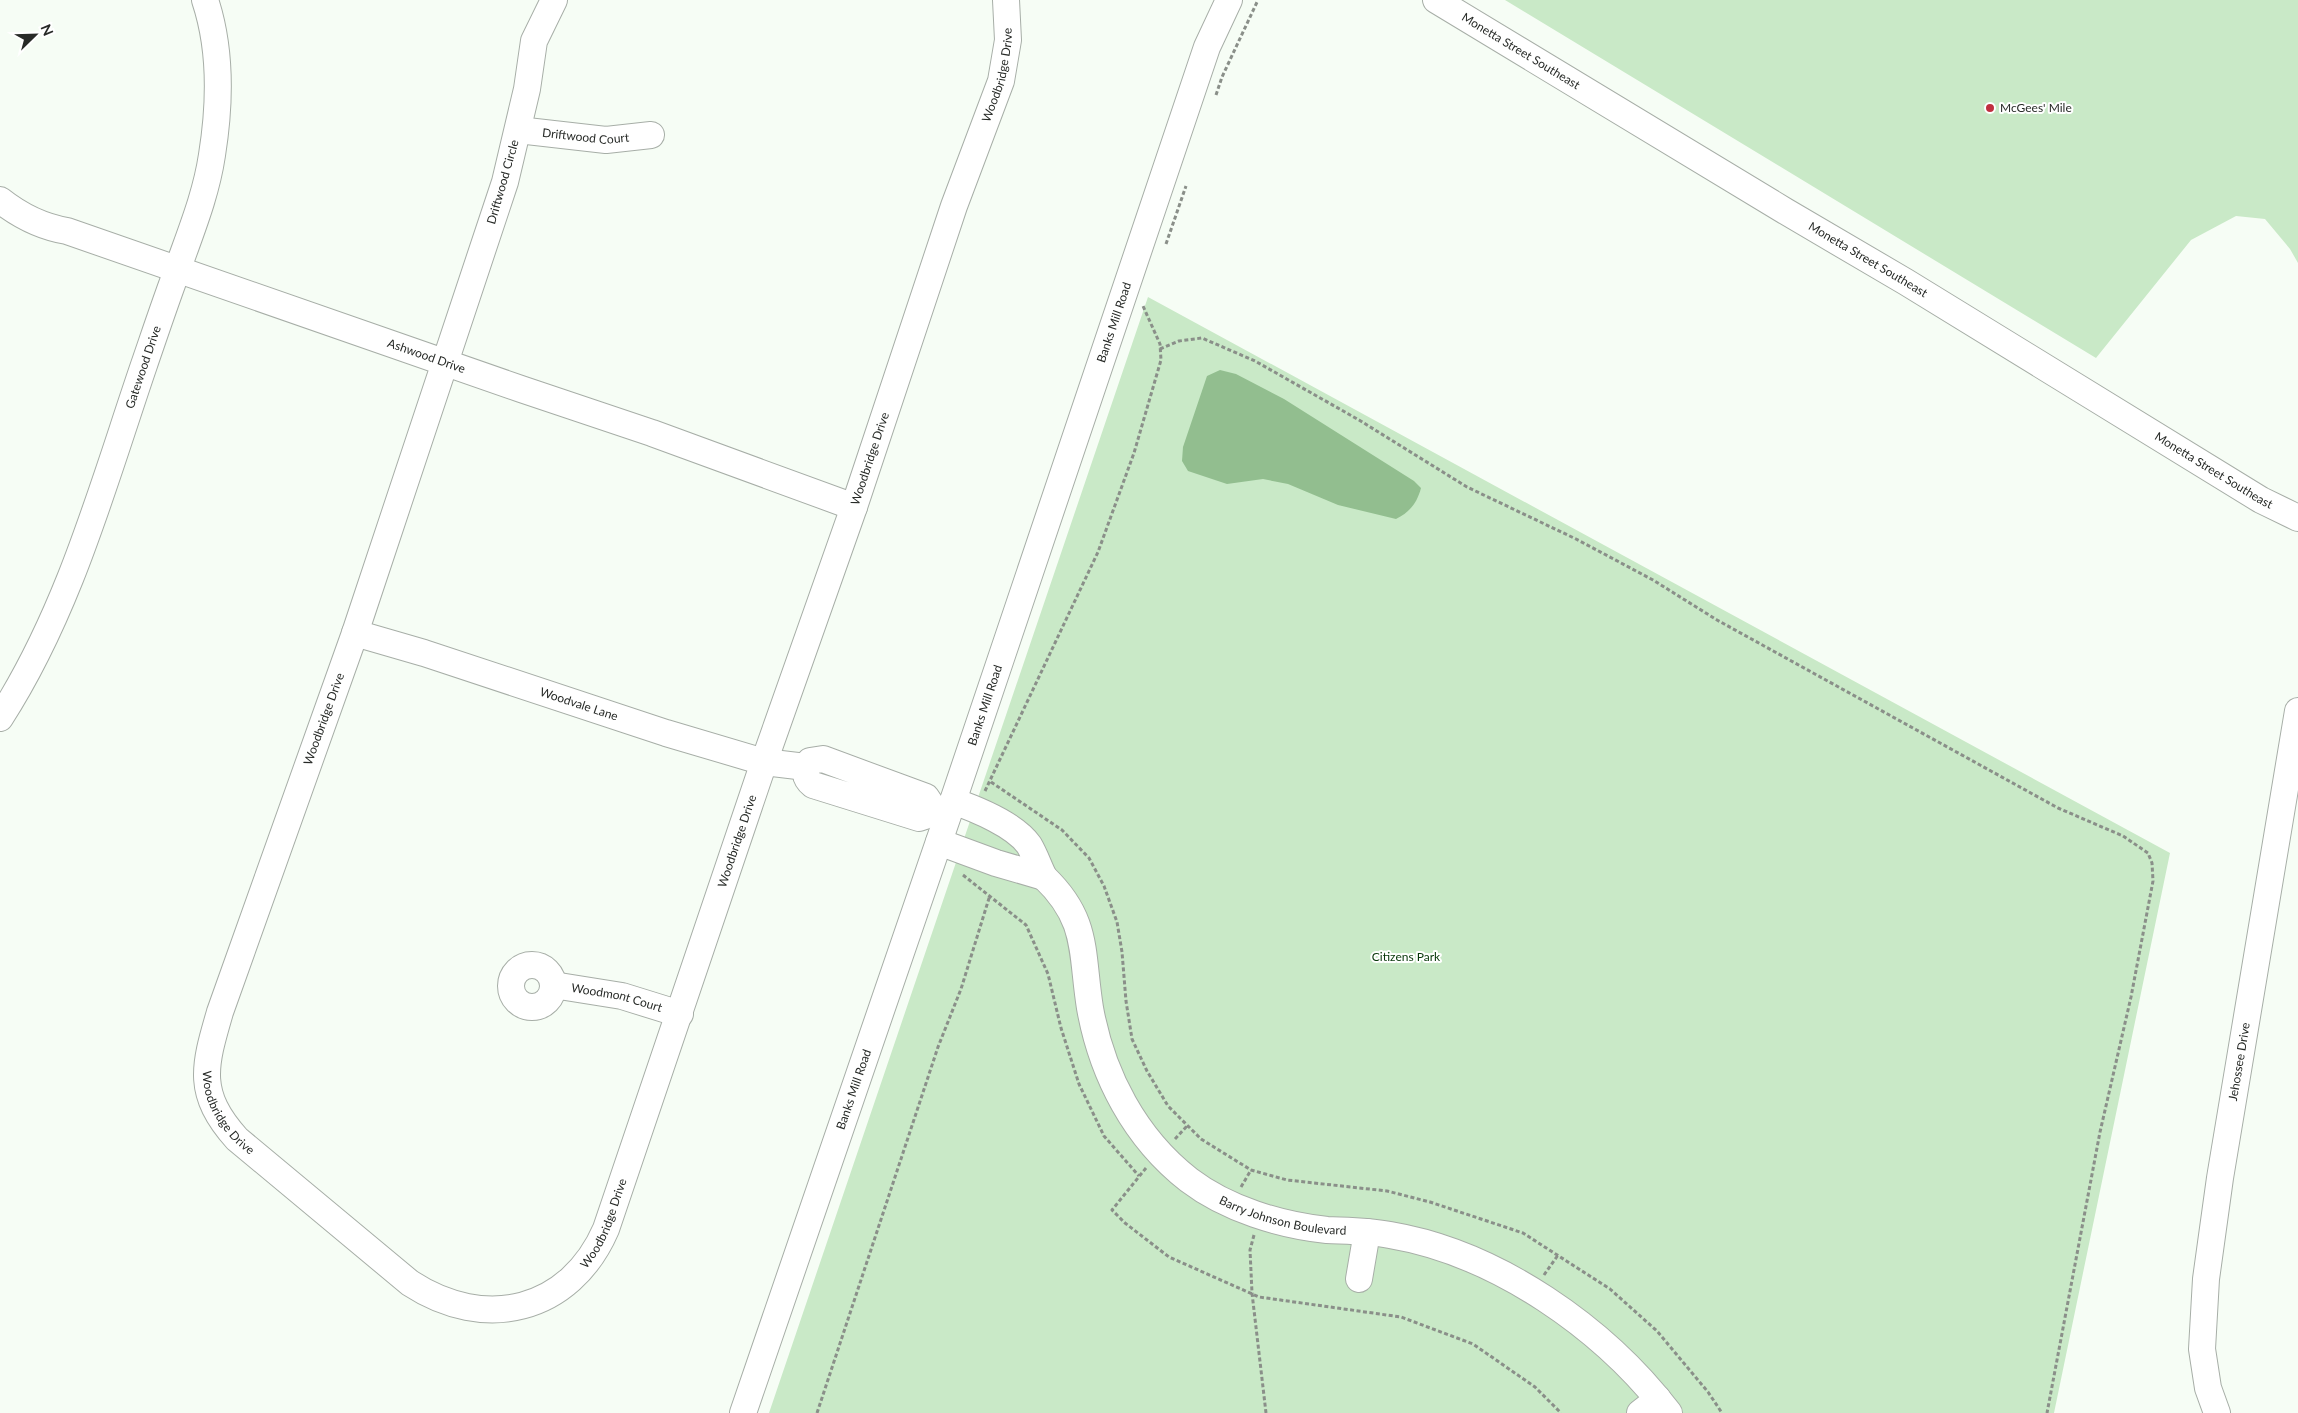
<svg xmlns="http://www.w3.org/2000/svg" width="2298" height="1413" font-family="Lato,sans-serif">
<style>
.green{fill:#c9e9c7}
.water{fill:#92be8f}
.lines{fill:none;stroke-linecap:round;stroke-linejoin:round}
.minor-casing{stroke:#a7aea7;stroke-width:28}
.path{stroke:#8a8f89;stroke-width:3;stroke-dasharray:4 2.5;stroke-linecap:butt}
.minor{stroke:#fff;stroke-width:26}
.poi-dot{fill:#c02f3f;stroke:#fff;stroke-width:2}
.labels{text-anchor:middle;stroke-width:4;stroke-linejoin:round;paint-order:stroke}
.street-label{font-size:12px;fill:#272a27;stroke:#fff}
.poi-label{font-size:12px;fill:#272a27;stroke:#fff;text-anchor:start}
.park-label{font-size:12px;fill:#063608;stroke:#fff}
</style>
<rect width="100%" height="100%" fill="#f6fdf5"/>
<!-- green -->
<path class="green" d="M1505,0H2298V263L2290,249L2265,219L2236,216L2191,240L2096,358Z
M1148,297L2170,853L2054,1413H769Z"/>
<!-- water -->
<path class="water" d="M1220,370L1236,374L1284,399L1414,481L1421,488C1417,503 1410,512 1396,519L1338,505L1288,484L1263,479L1227,484L1188,471L1182,461L1183,447L1207,376Z"/>
<g class="lines">
<!-- minor casing -->
<g class="minor-casing">
<g id="minor">
<path id="s1" d="M554,0L534,41L527,89L505,182L355,633L220,1012C204,1067 196,1093 237,1139L410,1283C485,1332 570,1312 606,1229L764,762L854,507L954,206L1001,81L1008,40L1006,0"/>
<path id="s2" d="M1436,0L1785,211L1906,282L2261,500L2298,518"/>
<path id="s3" d="M518,130L606,140L651,135"/>
<path id="s4" d="M0,200C19,215 43,227 67,231L521,389L652,433L854,507"/>
<path id="s5" d="M355,633L424,653L666,733L764,762L806,767"/>
<path id="s6" d="M0,718C69,611 103,485 144,365C155,333 166,300 178,268C191,231 206,195 212,155C220,105 221,48 205,0"/>
<path d="M930,808L925,816L919,818L813,785C804,778 804,770 810,761L823,759L926,797L930,803V808L947,817"/>
<path d="M939,842L996,863L1044,877C1039,867 1035,855 1029,845C1015,825 976,809 953,801"/>
<path id="s7" d="M1044,877C1089,920 1081,952 1090,1008C1102,1075 1135,1138 1189,1180C1227,1209 1280,1225 1327,1230C1348,1231 1369,1231 1390,1235C1497,1253 1604,1328 1669,1413"/>
<circle cx="532" cy="986" r="21"/>
<path id="s8" d="M553,985L622,996L680,1014"/>
<path d="M1359,1279L1367,1232"/>
<path id="s9" d="M743,1413L956,792L1207,47L1229,0"/>
<path d="M1640,1413L1658,1399"/>
<path id="s10" d="M2217,1413L2208,1388L2202,1349L2206,1279L2220,1178L2298,711"/>
</g>
</g>
<!-- path -->
<path class="path" d="M1216,95L1222,77L1258,0
M1166,244L1186,186
M1160,349L1179,341L1202,338L1255,361L1359,420L1467,487L1576,539L1653,580L1717,620L2058,808L2123,836L2148,853L2152,863L2153,881L2131,997L2100,1132L2047,1413
M991,782L1062,830L1089,858L1104,886L1117,922L1122,952L1126,1001L1132,1039L1147,1071L1168,1106L1201,1139L1251,1170L1287,1180L1387,1191L1430,1202L1523,1233L1610,1289L1657,1331L1708,1392L1722,1413
M985,791L1098,552L1134,453L1161,360L1160,344L1143,306
M963,875L1026,925L1048,974L1061,1028L1079,1084L1104,1136L1139,1176
M1175,1139L1187,1126
M1146,1168L1112,1210L1125,1223L1169,1257L1259,1297L1401,1317L1473,1344L1535,1387L1561,1413
M1241,1187L1251,1170
M1254,1235L1250,1250L1252,1293L1266,1413
M1544,1275L1558,1255
M817,1413L938,1047L961,989L990,895"/>
<!-- minor -->
<use href="#minor" class="minor"/>
</g>
<!-- markers -->
<circle class="poi-dot" cx="1990" cy="108" r="5"/>
<g class="labels">
<!-- street labels -->
<g class="street-label">
<text dy="4" stroke="none"><textPath href="#s2" startOffset="99">Monetta Street Southeast</textPath></text>
<text dy="4" stroke="none"><textPath href="#s1" startOffset="2884">Woodbridge Drive</textPath></text>
<text dy="4" stroke="none"><textPath href="#s3" startOffset="68">Driftwood Court</textPath></text>
<text transform="translate(503 182) rotate(-74)" y="4">Driftwood Circle</text>
<text dy="4" stroke="none"><textPath href="#s2" startOffset="504">Monetta Street Southeast</textPath></text>
<text dy="4" stroke="none"><textPath href="#s9" startOffset="1152">Banks Mill Road</textPath></text>
<text dy="4" stroke="none"><textPath href="#s4" startOffset="455">Ashwood Drive</textPath></text>
<text dy="4" stroke="none"><textPath href="#s6" startOffset="380">Gatewood Drive</textPath></text>
<text dy="4" stroke="none"><textPath href="#s1" startOffset="2479">Woodbridge Drive</textPath></text>
<text dy="4" stroke="none"><textPath href="#s2" startOffset="909">Monetta Street Southeast</textPath></text>
<text dy="4" stroke="none"><textPath href="#s5" startOffset="235">Woodvale Lane</textPath></text>
<text dy="4" stroke="none"><textPath href="#s9" startOffset="748">Banks Mill Road</textPath></text>
<text transform="translate(324 719) rotate(-70)" y="4">Woodbridge Drive</text>
<text dy="4" stroke="none"><textPath href="#s1" startOffset="2074">Woodbridge Drive</textPath></text>
<text dy="4" stroke="none"><textPath href="#s8" startOffset="65">Woodmont Court</textPath></text>
<text dy="4" stroke="none"><textPath href="#s10" startOffset="356">Jehossee Drive</textPath></text>
<text dy="4" stroke="none"><textPath href="#s9" startOffset="342">Banks Mill Road</textPath></text>
<text dy="4" stroke="none"><textPath href="#s1" startOffset="1176">Woodbridge Drive</textPath></text>
<text dy="4" stroke="none"><textPath href="#s7" startOffset="448">Barry Johnson Boulevard</textPath></text>
<text dy="4" stroke="none"><textPath href="#s1" startOffset="1669">Woodbridge Drive</textPath></text>
</g>
<!-- poi labels -->
<g class="poi-label">
<text x="2000" y="112">McGees' Mile</text>
</g>
<!-- park labels -->
<g class="park-label">
<text x="1406" y="961">Citizens Park</text>
</g>
</g>
<!-- north arrow -->
<g transform="translate(35 35) rotate(67)" stroke="#ffffff" stroke-width="4" paint-order="stroke">
<path d="M0-4L9 19L0 12L-9 19Z" fill="#272a27"/>
<text y="-8" font-size="14" font-weight="bold" text-anchor="middle" fill="#272a27">N</text>
</g>
</svg>
